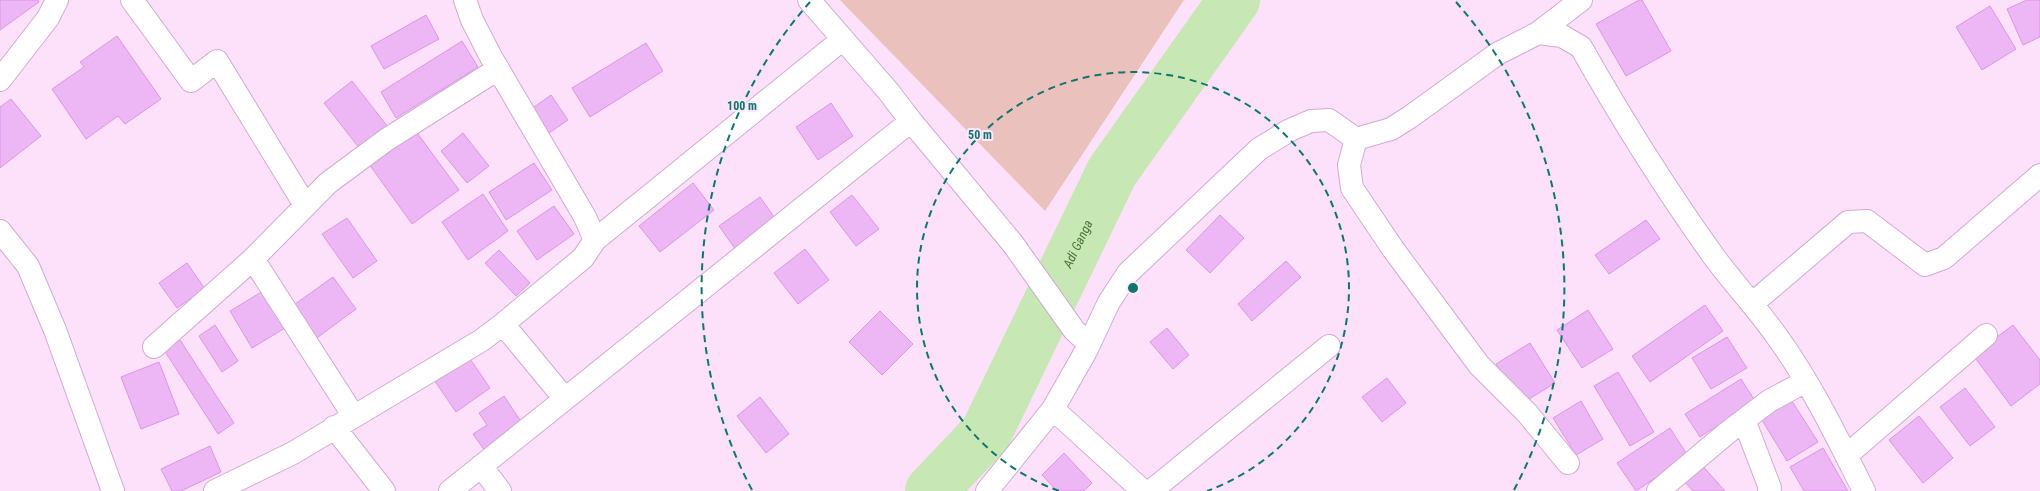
<svg xmlns="http://www.w3.org/2000/svg" width="2040" height="491" font-family="'Roboto Condensed',sans-serif">
<style>
.green{fill:#ebc1be}
.lines{fill:none;stroke-linecap:round;stroke-linejoin:round}
.river{stroke:#c7e7b4;stroke-width:52}
.building{fill:#edb6f4;stroke:#dc96e7}
.minor-casing{stroke:#d0abd3;stroke-width:24}
.minor{stroke:#fff;stroke-width:22}
.ring{fill:none;stroke:#0f766e;stroke-width:2;stroke-dasharray:7 5}
.labels{text-anchor:middle;stroke-width:4;stroke-linejoin:round;paint-order:stroke}
.water-label{font-size:13px;font-style:italic;fill:#4c7437;stroke:#ffe7fd}
.centre{fill:#0f766e;stroke:#ffe7fd;stroke-width:2}
.ring-label{font-size:12px;text-anchor:middle;font-weight:bold;fill:#0f766e;stroke:#ffe7fd;stroke-width:4;stroke-linejoin:round;paint-order:stroke}
</style>
<rect width="100%" height="100%" fill="#fde0fa"/>
<!-- green -->
<path class="green" d="M840,0H1184L1045,211Z"/>
<g class="lines">
<!-- river -->
<path class="river" id="s1" d="M931,491L986,433L1112,172L1234,0"/>
</g>
<!-- building -->
<path class="building" d="M0,0H38L39,2L0,30Z
M1639,0H1642L1671,51L1626,76L1596,24Z
M2027,0H2040V37L2023,45L2007,9Z
M1990,6L2016,49L1982,70L1956,27Z
M426,15L439,39L384,69L371,46Z
M117,36L161,99L125,124L118,116L86,139L52,89L84,67L80,62Z
M462,41L478,67L396,118L381,92Z
M646,43L663,71L590,117L572,88Z
M352,81L388,127L360,149L324,103Z
M551,95L568,120L546,135L530,110Z
M11,99L41,136L0,168V107Z
M831,103L853,136L818,160L796,127Z
M415,130L459,190L412,224L369,164Z
M463,133L489,166L467,183L441,151Z
M534,163L552,190L506,220L489,192Z
M693,183L714,210L660,252L639,226Z
M483,194L508,231L468,260L442,222Z
M852,195L879,229L856,246L830,212Z
M760,197L779,224L738,253L719,226Z
M554,206L574,234L537,260L517,231Z
M1220,215L1244,238L1210,273L1186,250Z
M347,218L377,261L353,278L322,234Z
M1646,220L1660,239L1609,274L1595,255Z
M805,249L829,280L798,304L774,273Z
M499,250L530,283L516,296L485,263Z
M1286,261L1301,277L1252,321L1238,304Z
M187,263L205,289L177,308L159,283Z
M333,277L356,309L314,340L291,307Z
M268,288L290,325L252,348L230,311Z
M1705,305L1723,331L1650,382L1632,356Z
M1588,310L1613,349L1582,368L1557,330Z
M880,311L913,344L882,375L849,342Z
M215,325L238,361L222,372L199,336Z
M2013,325L2040,360V384L2011,406L1973,355Z
M1167,328L1189,355L1173,369L1150,342Z
M1727,337L1747,368L1711,389L1692,358Z
M180,340L234,423L218,434L164,350Z
M1530,343L1555,383L1521,404L1496,364Z
M468,356L490,388L456,412L434,380Z
M159,362L179,414L141,429L121,377Z
M1618,372L1654,432L1630,446L1594,386Z
M1387,378L1406,403L1382,422L1362,397Z
M1741,379L1755,401L1700,437L1685,414Z
M1965,388L1995,427L1970,446L1940,407Z
M504,396L524,426L485,451L473,434L487,425L479,413Z
M760,397L789,434L766,453L737,416Z
M1790,398L1818,442L1787,461L1760,417Z
M1581,401L1603,439L1576,455L1553,418Z
M1919,416L1953,458L1923,483L1889,440Z
M1670,428L1688,456L1636,491L1617,463Z
M210,446L221,472L181,491H172L161,469Z
M1823,448L1848,491H1804L1790,467Z
M1064,453L1092,483L1084,491H1057L1042,475Z
M1700,463L1725,491H1693L1682,479Z"/>
<g class="lines">
<!-- minor casing -->
<g class="minor-casing">
<path id="minor" d="M132,0L191,81L217,61L305,205
M465,0L472,20L491,57L585,217L595,240L583,258L503,324
M1538,33L1581,0
M0,80L48,18L57,0
M911,121L1013,244L1074,330L1089,344
M1356,139L1349,165L1352,188L1393,249L1479,365L1527,413L1568,463
M0,231L28,266L55,330L113,491
M595,240L843,39
M253,259L353,415
M1753,303L1848,222L1867,221L1925,265L1944,258L2040,175
M154,347L253,259L328,183L386,140L498,69
M565,399L911,121L888,91L809,0
M1053,409L1143,491
M1744,420L1770,488L1769,491
M334,427L384,491
M1847,455L1986,335
M481,466L500,491
M215,491L293,453L482,340L503,324L565,399L450,491
M987,491L1053,409L1086,351L1109,302L1128,273L1259,149L1290,130L1311,121L1329,120L1356,139L1391,129L1410,117L1497,54L1538,33L1562,36L1581,47C1621,118 1665,188 1712,254C1733,283 1758,309 1778,338C1812,385 1838,439 1864,491
M1151,491L1329,346
M1658,491L1727,433L1769,401L1806,381"/>
</g>
<!-- minor -->
<use href="#minor" class="minor"/>
</g>
<!-- distance rings -->
<g class="ring">
<path d="M1059 491A216 216 0 1 1 1207 491"/>
<path d="M752 490A431 431 0 0 1 810 2M1456 2A431 431 0 0 1 1514 490"/>
</g>
<g class="labels">
<!-- water labels -->
<g class="water-label">
<text dy="5" stroke="none"><textPath href="#s1" startOffset="290">Adi Ganga</textPath></text>
</g>
</g>
<circle cx="1133" cy="288" r="6" class="centre"/>
<g class="ring-label">
<text x="742" y="110">100 m</text>
<text x="980" y="139">50 m</text>
</g>
</svg>
